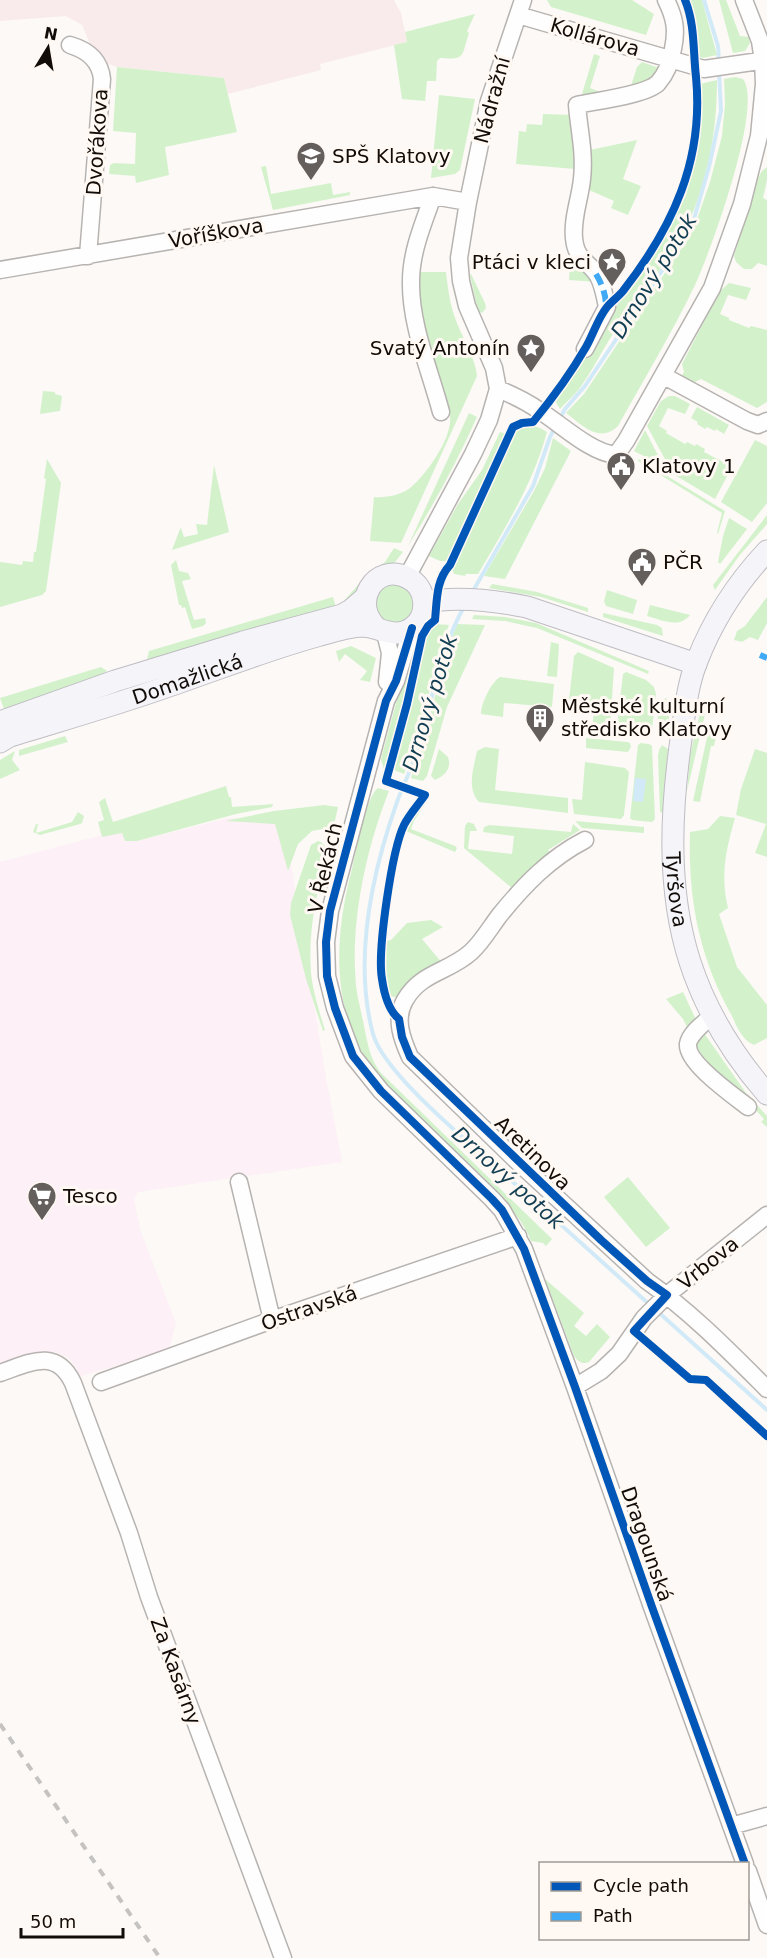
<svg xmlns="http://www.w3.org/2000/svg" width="767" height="1958" font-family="'DejaVu Sans',sans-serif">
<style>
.commercial{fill:#fdf0f6}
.industrial{fill:#f9ebec}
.green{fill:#d3f2cb}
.water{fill:#d2eaf7}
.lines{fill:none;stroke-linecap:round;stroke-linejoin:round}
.stream{stroke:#d2eaf7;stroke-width:4}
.minor-casing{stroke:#b7b3b0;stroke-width:19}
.major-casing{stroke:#bfbcc3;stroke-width:23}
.minor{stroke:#fffefe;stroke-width:16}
.major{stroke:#f5f5f9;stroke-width:21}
.rail{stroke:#c5c3c2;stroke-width:4;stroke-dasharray:8 8;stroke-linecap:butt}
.quiet{stroke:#3fa9f5;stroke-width:6;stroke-dasharray:12 6;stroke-linecap:butt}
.cycleway-casing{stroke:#fff8f3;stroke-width:11}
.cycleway{stroke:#0057b8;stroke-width:8}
.labels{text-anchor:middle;stroke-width:6;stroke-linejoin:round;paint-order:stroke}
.street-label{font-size:20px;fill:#120c09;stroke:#fff8f3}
.poi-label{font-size:20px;fill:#120c09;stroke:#fff8f3;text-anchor:start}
.water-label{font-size:21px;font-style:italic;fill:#113e53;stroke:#fff8f3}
</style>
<rect width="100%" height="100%" fill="#fcf9f6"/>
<!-- commercial -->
<path class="commercial" d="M228,818L284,821L326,1078L342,1162L138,1192L134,1200L141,1232L176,1323L169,1349L79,1377L75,1366L69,1358L56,1352H34L0,1365V862L122,830L141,840Z"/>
<!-- industrial -->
<path class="industrial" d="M0,0H394L401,13L407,42L320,64L321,70L228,94L224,78L117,67L97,60L82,25L66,16L0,21Z"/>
<!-- green -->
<path class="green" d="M547,0H632L654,14L646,35L551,7Z
M691,0H702L717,55L703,58L697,56Z
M719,0H726L740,36L749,37L750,43L745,51L733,53Z
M475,14L467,31L469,33C461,56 467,60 440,58L437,61L436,81H427L425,101L402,99L394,45L407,42L405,32Z
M594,54L600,56L590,88L600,92L590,95L582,94Z
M642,62L659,68L654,81L630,89L637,67Z
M117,67L224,78L237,132L165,147L169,175L136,183L135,176L109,174L110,165L114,163L135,164L136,133L113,131Z
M735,77L743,79C764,105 710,253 695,285C672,333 644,379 618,426C599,444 582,425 566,413L584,394L693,231L710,182L722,136L725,104L724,79Z
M717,80C717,134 707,188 682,236C663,270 636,302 613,334C601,352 592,372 579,389C574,396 566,402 560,409L554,399L612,312L646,266L664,238L686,195L701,123L700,84Z
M439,95L475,99L460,170L455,174L431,178Z
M543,114L574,115L575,169L516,164L519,131L526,132L527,124L542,125Z
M637,140L623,179L641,186L628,215L611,208L614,201L589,190L590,150Z
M266,166L271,194L331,183L333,195L350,192V195L273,210L261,167Z
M767,167V180L763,198L767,200V266L758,263L752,269H744L736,262L734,256L758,178L762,171Z
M570,264H573L593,276L597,282L569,280Z
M419,272H446C448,289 450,306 457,323C464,341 475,357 477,376L401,543L370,541L374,497C386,498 401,495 410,488C426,475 453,437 450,416C434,367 416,325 419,272Z
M471,274L485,303L486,308L482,313L478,311L470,275Z
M729,283L751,288L746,300L728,295L720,314L729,318V320L749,328L751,326L767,330V402L757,408L701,379L691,384L681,377L684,372L682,364L720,291Z
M43,391L55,392V394L62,396L60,411L40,414Z
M669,396H675L690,404L685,414L668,408L659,426L667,431L666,433L685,444L687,442L695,446L696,444L705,449L704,452L723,462L725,460L733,465L715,499L673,474L647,426L661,401Z
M697,407L729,425L724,434L716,429L715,431L707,427L705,429L697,424L698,422L691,418Z
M469,413L477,417C457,462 434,504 408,546Z
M530,425L540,428L547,432C533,484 505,528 478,574H466L465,576L454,574L452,569L453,564L515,430Z
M645,430L661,461L659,464L634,451Z
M500,432L506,434L448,561H440L429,556L458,504L482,470Z
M553,438L571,451L505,579L484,576L534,491L545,468Z
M755,440L767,446V503L752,522L721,502Z
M47,459L61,483L46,591L42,595L0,607V562L22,565L23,561L33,562L34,552H36L46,479L44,478Z
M639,459L725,511L718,534L717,533L722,513L638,461Z
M214,465L229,532L172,550L180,529L181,528L184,537L198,534L196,524L207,525Z
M767,515V524L739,556L715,590L713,585Z
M729,518L747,529L720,564L718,562L723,536Z
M394,548L403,552L395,562L344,609L342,603L365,577L385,562Z
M176,560L179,571L188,573L191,579L182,581L194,620L205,618L206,623L203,626L192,629L185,607L182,608L181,605H179L171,565Z
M492,584L537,592L588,608V612L541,597L489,588Z
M375 604a19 19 0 1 1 38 0a19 19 0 1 1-38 0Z
M607,590L637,600L633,614L606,606L604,601Z
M333,597L337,611L181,655L147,659L149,651Z
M767,597V623L758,640L750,637L742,642L734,640L737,631L745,626Z
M650,605L690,615C679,629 662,620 647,616Z
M603,613L657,625L662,628L663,636L603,617Z
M474,615L505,617L536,623L649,671L648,674L537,628L505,621L472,619Z
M435,624L449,625L442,642L418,737L404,774L394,770L423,644L428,631Z
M457,624L485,625L447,707L427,776L423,781L411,778L426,730L447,651Z
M551,642L559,644L557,677L547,676Z
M351,646L376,658L370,682L360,680L367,671L345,654L339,662L336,651Z
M578,652L614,668L610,726L606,728L592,727L594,712L568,709L574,656Z
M408,659L411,660L412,665L389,765L384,769L381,760L382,755Z
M101,667L107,671L90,684L6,715L0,698Z
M626,672L646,680L654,687L656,694L652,729L648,732L619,730L617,725L623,674Z
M500,677L554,684L552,707L504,703L503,717L481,714C481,704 491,682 500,677Z
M666,698L669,703V731L662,733C654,724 659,710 662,700Z
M701,708L705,714L687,791L690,755Z
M708,733L716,736L714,746H711L700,802L693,801Z
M65,736L68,742L19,756V750Z
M586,738L627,742L630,743L631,747L628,752L586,748Z
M641,743L649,744L652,746L655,819L652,822L632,820L630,818L638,745Z
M662,745L668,749L663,813L660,812L658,756L659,750Z
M485,747L499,749L495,790L568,798V813L479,802C466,788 474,767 477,751Z
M439,749L448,757C452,768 445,776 435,780L431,776Z
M755,749L767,753V857L755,853L766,824L736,815L741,789Z
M15,751L12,760L20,770L0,779V760Z
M585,762L625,768L629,772L624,815L621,819L574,814L572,799L582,800Z
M226,786L229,797H231L232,807L273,804L272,807L236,814L137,841H125L122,833L102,837L98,822L104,820L99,802L105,798L113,822Z
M378,788L389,791C366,849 350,922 356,985C357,997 361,1010 363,1021C367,1040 369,1058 381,1073L552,1239L546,1246L543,1243L531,1241C520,1212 491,1190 469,1169C444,1144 419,1120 395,1094C383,1081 369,1068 361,1052C331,995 336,929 352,869C356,852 366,796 378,788Z
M424,803L425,804L414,821L411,829L455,846L457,848L455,852L406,831L417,811Z
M324,805L338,807L334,825L332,827L312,831L298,844L288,871L275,824L225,821L274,811Z
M78,812L84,816L82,823L80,824L40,835L33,832L36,824H38L36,833L72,822Z
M720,816L735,818C726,850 720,875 728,908L719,914L737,967L767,1005V1038L754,1045C742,1040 737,1027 732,1016C699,957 688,899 690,832L708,829Z
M575,821L644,827V833L582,828Z
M468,822L474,824L477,831H470L468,849L512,854L514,836L483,832L484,827L489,825L571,832L573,824L580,830L548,850L551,854L539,863L537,862L513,889L464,848L465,826Z
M318,841L321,842L328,849C317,891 306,936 312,981C315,998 320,1014 325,1030L323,1031L306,979L290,915L291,903L311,845Z
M431,920L443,927L422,939L443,964L400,998L389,996L385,979L386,941L391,940L407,923Z
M683,992L698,1024L689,1031L683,1019L666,999Z
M704,1033L746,1093L767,1116V1127L761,1122L764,1119L737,1090L704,1059L697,1047V1039Z
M628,1177L670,1228L646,1247L604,1197Z
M545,1279L584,1313L574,1326L586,1336L597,1324L610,1337L589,1362C582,1365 578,1361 574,1356Z"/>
<!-- water -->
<path class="water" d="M635,778L646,779L643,802L633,801Z"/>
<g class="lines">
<!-- stream -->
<path class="stream" d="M704,0L718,46L719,63
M559,420L565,409L585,386L681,242L694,219L709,167L721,111L719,71
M473,591L533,486L550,437L555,427
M465,605C437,654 432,708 414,760C409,774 402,788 397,802C372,873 353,959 373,1034C384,1074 472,1145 505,1175C554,1218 602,1262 650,1305
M656,1310L767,1410"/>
<!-- minor casing -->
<g class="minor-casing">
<path id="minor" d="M518,15L704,69L767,60
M70,45C87,50 100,60 102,79L88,256
M433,196C423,224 411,252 411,281C410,325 430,370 441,412
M0,270L433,196L468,202
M585,349L607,307C605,297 603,285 598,276C589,261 576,261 574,238C572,218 580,199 582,179C585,153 579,130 577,105C595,101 646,95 658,83C666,74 671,61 673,49C677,30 675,18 666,0
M664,376L747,421L758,425L767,421
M498,389C513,395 527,402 540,411C561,424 591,453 616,455L626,441L712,288L742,204L759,136L764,84L763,61L760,41L744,0
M407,577L473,454L489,420L498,389L494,368L467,306L461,281L459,258L468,202L489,101L523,0
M412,628L396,681L386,701L330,911L326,942L327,976L335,1008L353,1056L381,1091L492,1199L502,1210L524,1249L575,1387L652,1607L745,1864
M385,633L390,653L387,682
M585,840C550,858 524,885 499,916C490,928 482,942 471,952C449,972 421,972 405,1000C394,1019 402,1039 410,1057L519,1163L647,1281C691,1312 729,1351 767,1389
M712,1016C704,1023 690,1033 688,1044C686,1063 734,1096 748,1107
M239,1182L272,1320
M0,1373C29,1363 56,1347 73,1383L129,1533L149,1597L283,1958
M101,1382L272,1320L518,1236
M575,1387L601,1371L619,1354L644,1318L667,1295L767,1215
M731,1826L767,1816
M748,1871L767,1925"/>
</g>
<!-- major casing -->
<g class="major-casing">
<g id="major">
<path id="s1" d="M767,551C737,583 713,620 697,661C688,683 685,709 682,732C671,807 666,888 690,962C706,1011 733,1055 767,1094"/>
<path d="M424,602C458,596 493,600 527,607L696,664"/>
<path d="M0,722L115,681L243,642L342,615L351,610L365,598"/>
<path id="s2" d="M0,742L10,736C62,720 115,705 166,687C216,670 266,650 317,636C331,632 346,627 361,626C380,626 395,641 413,627C429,615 427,587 408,578C375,561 349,604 378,629"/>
</g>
</g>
<!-- minor -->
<use href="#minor" class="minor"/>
<!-- major -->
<use href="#major" class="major"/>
<!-- rail -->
<path class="rail" d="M0,1724L160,1958"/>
<!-- quiet -->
<path class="quiet" d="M596,274C602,284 608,299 605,310
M760,655L767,658"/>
<!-- cycleway casing -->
<g class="cycleway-casing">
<path id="cycleway" d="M685,0C695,24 693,51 696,77C704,160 673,227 623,291C618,297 612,301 607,307C598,318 593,335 586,347C571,373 552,399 533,422L522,423L513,427L450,565C436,580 437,600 435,620L428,626L422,636L407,704L386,781L425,795C418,805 409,815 404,825C392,850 377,951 382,979C384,993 388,1010 399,1019L402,1037L410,1057L601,1240L647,1281L667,1295L634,1331L690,1379L706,1380L767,1436
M412,628L396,681L386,701L330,911L326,942L327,976L335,1008L353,1056L381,1091L492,1199L502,1210L524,1249L575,1387L652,1607L745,1864"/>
</g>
<!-- cycleway -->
<use href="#cycleway" class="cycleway"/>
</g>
<!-- icons -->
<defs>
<g id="school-pin" transform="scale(1.5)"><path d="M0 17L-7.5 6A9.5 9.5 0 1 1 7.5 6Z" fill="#645f5c" stroke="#fff8f3"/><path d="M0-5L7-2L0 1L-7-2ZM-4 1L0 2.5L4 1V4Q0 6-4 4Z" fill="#fff"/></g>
<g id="sight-pin" transform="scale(1.5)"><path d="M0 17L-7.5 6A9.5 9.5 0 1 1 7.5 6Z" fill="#645f5c" stroke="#fff8f3"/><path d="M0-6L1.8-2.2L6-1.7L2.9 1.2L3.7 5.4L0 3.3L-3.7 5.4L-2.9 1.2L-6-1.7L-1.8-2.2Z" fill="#fff"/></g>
<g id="civic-pin" transform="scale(1.5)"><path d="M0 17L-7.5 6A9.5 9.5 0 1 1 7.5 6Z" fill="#645f5c" stroke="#fff8f3"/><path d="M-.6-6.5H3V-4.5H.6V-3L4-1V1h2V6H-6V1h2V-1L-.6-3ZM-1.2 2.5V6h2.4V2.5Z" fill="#fff"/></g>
<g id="building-pin" transform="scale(1.5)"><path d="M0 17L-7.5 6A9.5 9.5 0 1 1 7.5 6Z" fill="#645f5c" stroke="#fff8f3"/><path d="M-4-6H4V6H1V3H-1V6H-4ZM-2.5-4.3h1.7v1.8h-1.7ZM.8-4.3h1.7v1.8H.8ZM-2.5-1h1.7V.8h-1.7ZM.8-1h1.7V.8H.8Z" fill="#fff"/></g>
<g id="supermarket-pin" transform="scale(1.5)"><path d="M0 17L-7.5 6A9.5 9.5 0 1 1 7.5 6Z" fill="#645f5c" stroke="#fff8f3"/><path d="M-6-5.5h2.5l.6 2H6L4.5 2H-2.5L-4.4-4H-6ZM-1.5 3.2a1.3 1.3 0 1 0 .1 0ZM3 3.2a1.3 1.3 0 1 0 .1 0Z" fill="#fff"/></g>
</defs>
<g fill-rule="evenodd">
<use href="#school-pin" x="311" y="156"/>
<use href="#sight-pin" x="612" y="262"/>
<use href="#sight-pin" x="531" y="348"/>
<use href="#civic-pin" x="621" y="466"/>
<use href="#civic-pin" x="642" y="562"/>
<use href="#building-pin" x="540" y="718"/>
<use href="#supermarket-pin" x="42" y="1196"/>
</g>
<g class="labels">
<!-- street labels -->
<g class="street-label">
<text transform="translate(595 37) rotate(16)" y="7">Kollárova</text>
<text transform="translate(492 100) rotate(-75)" y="7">Nádražní</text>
<text transform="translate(97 142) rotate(-86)" y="7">Dvořákova</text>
<text transform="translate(216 233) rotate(-10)" y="7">Voříškova</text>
<text dy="7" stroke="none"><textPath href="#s2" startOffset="198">Domažlická</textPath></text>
<text transform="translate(325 868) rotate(-77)" y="7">V Řekách</text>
<text dy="7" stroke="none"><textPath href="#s1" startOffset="362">Tyršova</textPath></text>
<text transform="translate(533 1153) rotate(44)" y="7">Aretinova</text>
<text transform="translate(708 1263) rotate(-39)" y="7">Vrbova</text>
<text transform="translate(309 1308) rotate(-19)" y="7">Ostravská</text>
<text transform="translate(647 1544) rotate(71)" y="7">Dragounská</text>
<text transform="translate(176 1671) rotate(70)" y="7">Za Kasárny</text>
</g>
<!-- poi labels -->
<g class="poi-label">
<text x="332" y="163">SPŠ Klatovy</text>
<text x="591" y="269" text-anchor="end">Ptáci v kleci</text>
<text x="510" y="355" text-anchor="end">Svatý Antonín</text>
<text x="642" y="473">Klatovy 1</text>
<text x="663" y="569">PČR</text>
<text x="561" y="713">Městské kulturní<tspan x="561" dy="23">středisko Klatovy</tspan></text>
<text x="63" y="1203">Tesco</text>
</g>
<!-- water labels -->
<g class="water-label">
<text transform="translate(654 276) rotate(-58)" y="7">Drnový potok</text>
<text transform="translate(430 703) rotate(-73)" y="7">Drnový potok</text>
<text transform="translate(508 1178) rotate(42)" y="7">Drnový potok</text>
</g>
</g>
<!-- legend -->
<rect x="539" y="1862" width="210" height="78" fill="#fff8f3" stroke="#a09a95" stroke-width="1.5"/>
<rect x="551" y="1882" width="30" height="9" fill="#0057b8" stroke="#a09a95" stroke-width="1.5"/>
<text x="593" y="1892" font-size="18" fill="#120c09">Cycle path</text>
<rect x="551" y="1912" width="30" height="9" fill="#3fa9f5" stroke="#a09a95" stroke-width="1.5"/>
<text x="593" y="1922" font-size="18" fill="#120c09">Path</text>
<!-- north arrow -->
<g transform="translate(48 48) rotate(11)" stroke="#fff8f3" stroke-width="4.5" paint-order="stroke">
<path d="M0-4.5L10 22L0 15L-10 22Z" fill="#120c09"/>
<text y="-9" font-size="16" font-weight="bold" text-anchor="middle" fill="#120c09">N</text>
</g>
<!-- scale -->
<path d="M21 1928v9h102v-9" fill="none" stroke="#120c09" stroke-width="3"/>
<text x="30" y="1928" font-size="18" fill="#120c09" stroke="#fff8f3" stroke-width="4.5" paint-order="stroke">50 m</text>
</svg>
